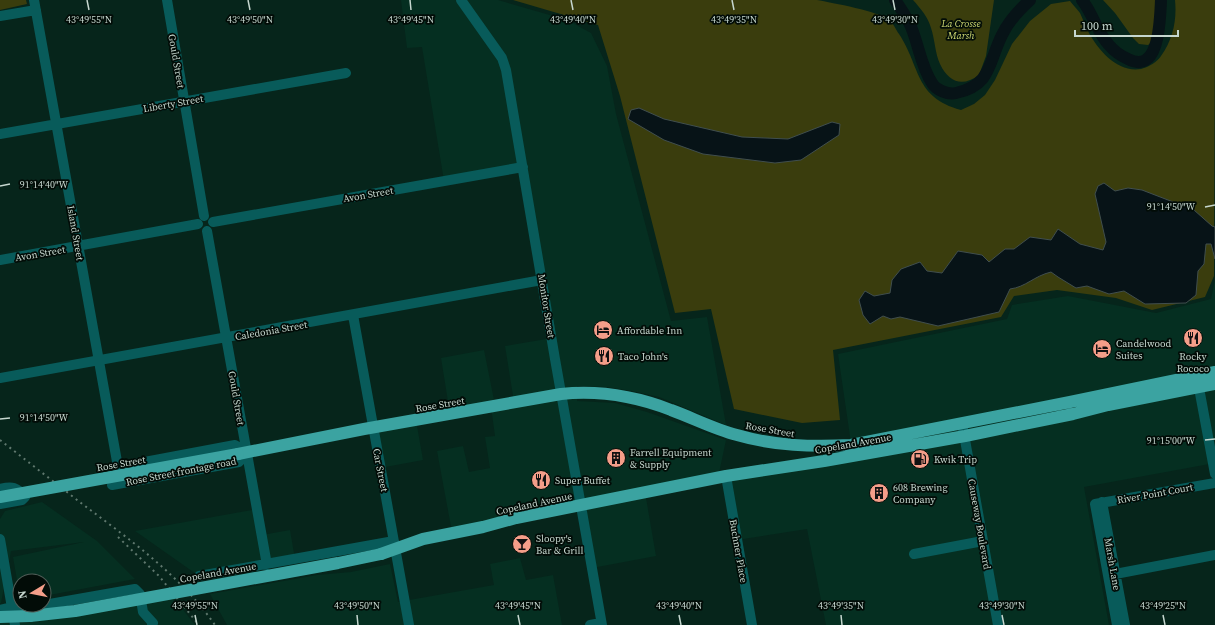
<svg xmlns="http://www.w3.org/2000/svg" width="1215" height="625" font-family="'Source Serif 4',serif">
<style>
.built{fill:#052f21}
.green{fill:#3a3d0d}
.water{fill:#071317;stroke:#404e4e}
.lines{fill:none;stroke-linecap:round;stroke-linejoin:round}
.river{stroke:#071317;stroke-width:12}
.minor{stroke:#085b5a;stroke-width:10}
.highway{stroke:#3ba3a1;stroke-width:12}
.rail{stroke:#5f786e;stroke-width:2;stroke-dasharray:2 4;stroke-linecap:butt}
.highway-bridge{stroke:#3ba3a1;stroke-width:12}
.ticks{fill:none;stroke:#c6d7cf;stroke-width:1.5}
.labels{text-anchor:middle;stroke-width:3.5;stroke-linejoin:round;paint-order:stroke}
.park-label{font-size:10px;font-style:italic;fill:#ced872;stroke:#020c07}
.street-label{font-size:10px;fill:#c6d7cf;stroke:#020c07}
.poi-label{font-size:10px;fill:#c6d7cf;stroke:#020c07;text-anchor:start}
.ticks-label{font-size:10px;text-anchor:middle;fill:#c6d7cf;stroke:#020c07;stroke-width:3.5;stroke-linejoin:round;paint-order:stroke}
</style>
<rect width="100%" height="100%" fill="#06251b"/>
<!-- built -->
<path class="built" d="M401,0H498L567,20L591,33L607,66L616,114L671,321L707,317L726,425L659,397L632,391L606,387L577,386V401L615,403L647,412L726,440L718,478L645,492L656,556L592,568L581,505L452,532L437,451L463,446L469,472L490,468L485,437L495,436L491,407L450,414L441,358L484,350L495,405L514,402L505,346L552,338L523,167L444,181L422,47L407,48Z
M1215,280V463L1084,487L1109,625H826L807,529L737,540L726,476L853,457L838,354L1007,319L1012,305L1068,296L1156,313L1211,299Z
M416,420L423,460L380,468L373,428Z
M42,502L97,541L135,579L44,596V581H20V598L13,557L84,542L11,551L1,603H0V519L5,511Z
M257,509L262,535L290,530L295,559L199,576L135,531Z
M520,558L526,580L553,575L562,625H227L210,594L317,575L351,572L390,564L398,602L494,585L490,564Z
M170,593L195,625H0V617Z"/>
<!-- green -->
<path class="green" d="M0,0H26L27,4L0,10Z
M513,0H817C832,3 880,11 890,21C894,24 896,30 899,34C921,67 914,97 961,110L974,104L985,95L995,80L1012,44L1030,21L1051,4L1070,1C1073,5 1077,9 1080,13C1083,19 1085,26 1089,33C1099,51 1118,73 1141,69C1149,67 1157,62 1161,56C1173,39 1177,20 1175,0H1215L1214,276L1205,297L1152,310L1116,298L1057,290L1014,296L1001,317L833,350L840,420L802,423L734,409L711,309L675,313L620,96L598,25Z
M913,0H994L986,56L979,75C963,87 949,83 940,64C935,53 935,40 931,28C928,17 921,9 913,0Z
M1103,0H1158L1153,41L1148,45L1139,44L1133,38L1115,13Z"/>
<!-- water -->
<path class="water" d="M639,108L664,119L742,137L788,139L832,122L840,124L839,135L801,160L775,163L703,154L664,140L628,119L631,110Z
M1104,183L1115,191L1128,188L1142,190L1194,210L1212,226L1215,227V259L1211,244H1206L1204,264L1198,271L1196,295L1186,303L1145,304L1124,291L1109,294L1087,286L1076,288L1058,277L1051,272C1034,276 1026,287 1010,289L999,312L938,326L900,317L891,319L883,316L870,324L863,315L859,300L865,291L874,296L890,293L892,280L901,269L920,262L927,271L942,273L958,251L982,255L989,262L1005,249H1014L1030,237L1051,240L1058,229L1080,244L1103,250L1106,242L1095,194L1098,186Z"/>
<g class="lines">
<!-- river -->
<path class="river" d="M895,0C901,9 910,21 913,32C919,48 922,68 932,83C936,90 948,95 956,93C992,85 988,63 1002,35C1008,22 1019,10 1030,0
M1082,0C1093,14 1097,32 1109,45C1114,51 1121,56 1128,59C1160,76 1160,18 1161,0"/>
<!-- minor -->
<path class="minor" d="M34,0L118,467L235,445L247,452L239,462L112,485
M167,0L204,216
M461,0L502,58L506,70L555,359L602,625
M0,16L36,10
M0,134L346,73
M213,222L523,167
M207,231L267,565
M0,260L198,224
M353,315L409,625
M0,378L542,280
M1199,388L1215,474
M962,423L998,625
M726,476L752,625
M0,489C12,486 17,487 25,497L22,500L0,504
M1102,502L1125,625
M0,539L15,625
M914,554L983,541
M1110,575L1215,555
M199,576L394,541
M44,605L135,589L140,594L143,612L153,623L152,625
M0,610L12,607L42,605
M590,625L601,623
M1117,625L1095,504L1215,483"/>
<!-- highway -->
<path class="highway" d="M238,454L364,429L561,394C599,390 635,396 671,410C693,418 714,429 737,435C775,446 812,447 851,445L1070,402L1215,372
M381,554L423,539L483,527L516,518L726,476L824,461L965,436L1073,414L1108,405L1215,384
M0,617L30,616"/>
<!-- rail -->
<path class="rail" d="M0,440C27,461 54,482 81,503C129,539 180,575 215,625
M118,537L159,576L199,625"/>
<!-- highway-bridge -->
<path class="highway-bridge" d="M0,497L238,454
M30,616L75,611L338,563L381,554"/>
</g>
<!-- ticks -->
<path class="ticks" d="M87,0L89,10M248,0L250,10M410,0L411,10M571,0L573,10M732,0L734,10M893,0L895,10M0,186L10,184M1205,207L1215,205M0,419L10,418M1205,440L1215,439M195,615L197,625M357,615L358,625M518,615L520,625M679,615L681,625M841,615L842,625M1002,615L1004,625M1163,615L1165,625"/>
<!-- icons -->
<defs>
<g id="hotel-disc" transform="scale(1)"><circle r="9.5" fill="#f49e89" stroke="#020c07"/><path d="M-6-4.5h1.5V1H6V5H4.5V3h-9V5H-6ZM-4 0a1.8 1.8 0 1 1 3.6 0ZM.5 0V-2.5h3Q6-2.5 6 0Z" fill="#111"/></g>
<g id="restaurant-disc" transform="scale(1)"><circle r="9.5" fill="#f49e89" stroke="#020c07"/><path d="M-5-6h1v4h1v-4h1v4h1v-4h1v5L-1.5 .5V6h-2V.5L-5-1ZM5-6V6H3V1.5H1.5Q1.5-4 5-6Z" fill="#111"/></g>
<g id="building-disc" transform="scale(1)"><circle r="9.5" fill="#f49e89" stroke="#020c07"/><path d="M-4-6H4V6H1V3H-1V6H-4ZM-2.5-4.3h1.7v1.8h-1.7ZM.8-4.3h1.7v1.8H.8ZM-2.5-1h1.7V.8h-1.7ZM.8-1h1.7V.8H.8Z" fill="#111"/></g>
<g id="fuel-disc" transform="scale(1)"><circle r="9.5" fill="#f49e89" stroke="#020c07"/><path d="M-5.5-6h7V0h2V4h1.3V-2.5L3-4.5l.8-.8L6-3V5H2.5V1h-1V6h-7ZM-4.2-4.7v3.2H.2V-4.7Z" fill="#111"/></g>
<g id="bar-disc" transform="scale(1)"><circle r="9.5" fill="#f49e89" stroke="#020c07"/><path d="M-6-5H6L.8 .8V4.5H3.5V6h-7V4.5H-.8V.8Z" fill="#111"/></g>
</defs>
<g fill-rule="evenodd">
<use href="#hotel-disc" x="603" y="330"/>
<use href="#restaurant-disc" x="1193" y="338"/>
<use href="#hotel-disc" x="1102" y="349"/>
<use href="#restaurant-disc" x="604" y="356"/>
<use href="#building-disc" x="616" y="458"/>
<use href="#fuel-disc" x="920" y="459"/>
<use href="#restaurant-disc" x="541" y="480"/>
<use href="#building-disc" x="879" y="493"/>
<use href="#bar-disc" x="522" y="544"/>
</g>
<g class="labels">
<!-- park labels -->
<g class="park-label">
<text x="961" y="27">La Crosse<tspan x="961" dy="12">Marsh</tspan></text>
</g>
<!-- street labels -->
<g class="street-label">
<text transform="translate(177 61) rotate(80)" y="4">Gould Street</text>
<text transform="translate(173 103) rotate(-10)" y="4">Liberty Street</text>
<text transform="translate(368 194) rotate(-10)" y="4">Avon Street</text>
<text transform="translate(76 233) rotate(80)" y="4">Island Street</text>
<text transform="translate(40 253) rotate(-10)" y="4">Avon Street</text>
<text transform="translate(547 306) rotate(81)" y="4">Monitor Street</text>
<text transform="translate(271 330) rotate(-10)" y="4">Caledonia Street</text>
<text transform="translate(237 398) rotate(80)" y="4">Gould Street</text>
<text transform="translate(440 404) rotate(-10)" y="4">Rose Street</text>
<text transform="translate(770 429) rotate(10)" y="4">Rose Street</text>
<text transform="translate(853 443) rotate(-10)" y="4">Copeland Avenue</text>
<text transform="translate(121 463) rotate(-10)" y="4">Rose Street</text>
<text transform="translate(381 470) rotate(79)" y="4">Car Street</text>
<text transform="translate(181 471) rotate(-11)" y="4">Rose Street frontage road</text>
<text transform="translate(1155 493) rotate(-10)" y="4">River Point Court</text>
<text transform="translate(534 503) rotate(-12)" y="4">Copeland Avenue</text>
<text transform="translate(980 524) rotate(80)" y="4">Causeway Boulevard</text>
<text transform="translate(739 551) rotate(80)" y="4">Buchner Place</text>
<text transform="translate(1113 564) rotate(80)" y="4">Marsh Lane</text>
<text transform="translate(218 572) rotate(-10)" y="4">Copeland Avenue</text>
</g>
<!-- poi labels -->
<g class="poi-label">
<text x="617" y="334">Affordable Inn</text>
<text x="1116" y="347">Candelwood<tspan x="1116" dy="12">Suites</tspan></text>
<text x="618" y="360">Taco John's</text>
<text x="1193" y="360" text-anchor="middle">Rocky<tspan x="1193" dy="12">Rococo</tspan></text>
<text x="630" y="456">Farrell Equipment<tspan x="630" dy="12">&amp; Supply</tspan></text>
<text x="934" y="463">Kwik Trip</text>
<text x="555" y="484">Super Buffet</text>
<text x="893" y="491">608 Brewing<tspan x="893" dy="12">Company</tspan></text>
<text x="536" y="542">Sloopy's<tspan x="536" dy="12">Bar &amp; Grill</tspan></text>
</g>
</g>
<g class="ticks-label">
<text x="573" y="23">43°49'40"N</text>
<text x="734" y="23">43°49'35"N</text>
<text x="89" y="23">43°49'55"N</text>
<text x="250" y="23">43°49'50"N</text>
<text x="411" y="23">43°49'45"N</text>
<text x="895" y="23">43°49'30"N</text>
<text x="44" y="188">91°14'40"W</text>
<text x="1171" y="210">91°14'50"W</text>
<text x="44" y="421">91°14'50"W</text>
<text x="1171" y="444">91°15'00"W</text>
<text x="195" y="609">43°49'55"N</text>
<text x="357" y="609">43°49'50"N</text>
<text x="518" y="609">43°49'45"N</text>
<text x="679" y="609">43°49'40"N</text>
<text x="841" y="609">43°49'35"N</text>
<text x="1002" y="609">43°49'30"N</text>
<text x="1163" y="609">43°49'25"N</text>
</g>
<!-- north arrow -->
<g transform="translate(32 593) rotate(260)"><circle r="19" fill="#020c07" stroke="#505d57"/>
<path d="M0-3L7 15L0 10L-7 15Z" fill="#f49e89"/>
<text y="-6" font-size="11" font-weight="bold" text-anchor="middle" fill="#c6d7cf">N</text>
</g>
<!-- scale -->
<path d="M1075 30v6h103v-6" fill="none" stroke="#c6d7cf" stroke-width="2"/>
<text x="1081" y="30" font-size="12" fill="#c6d7cf" stroke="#020c07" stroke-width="3" paint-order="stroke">100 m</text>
</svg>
